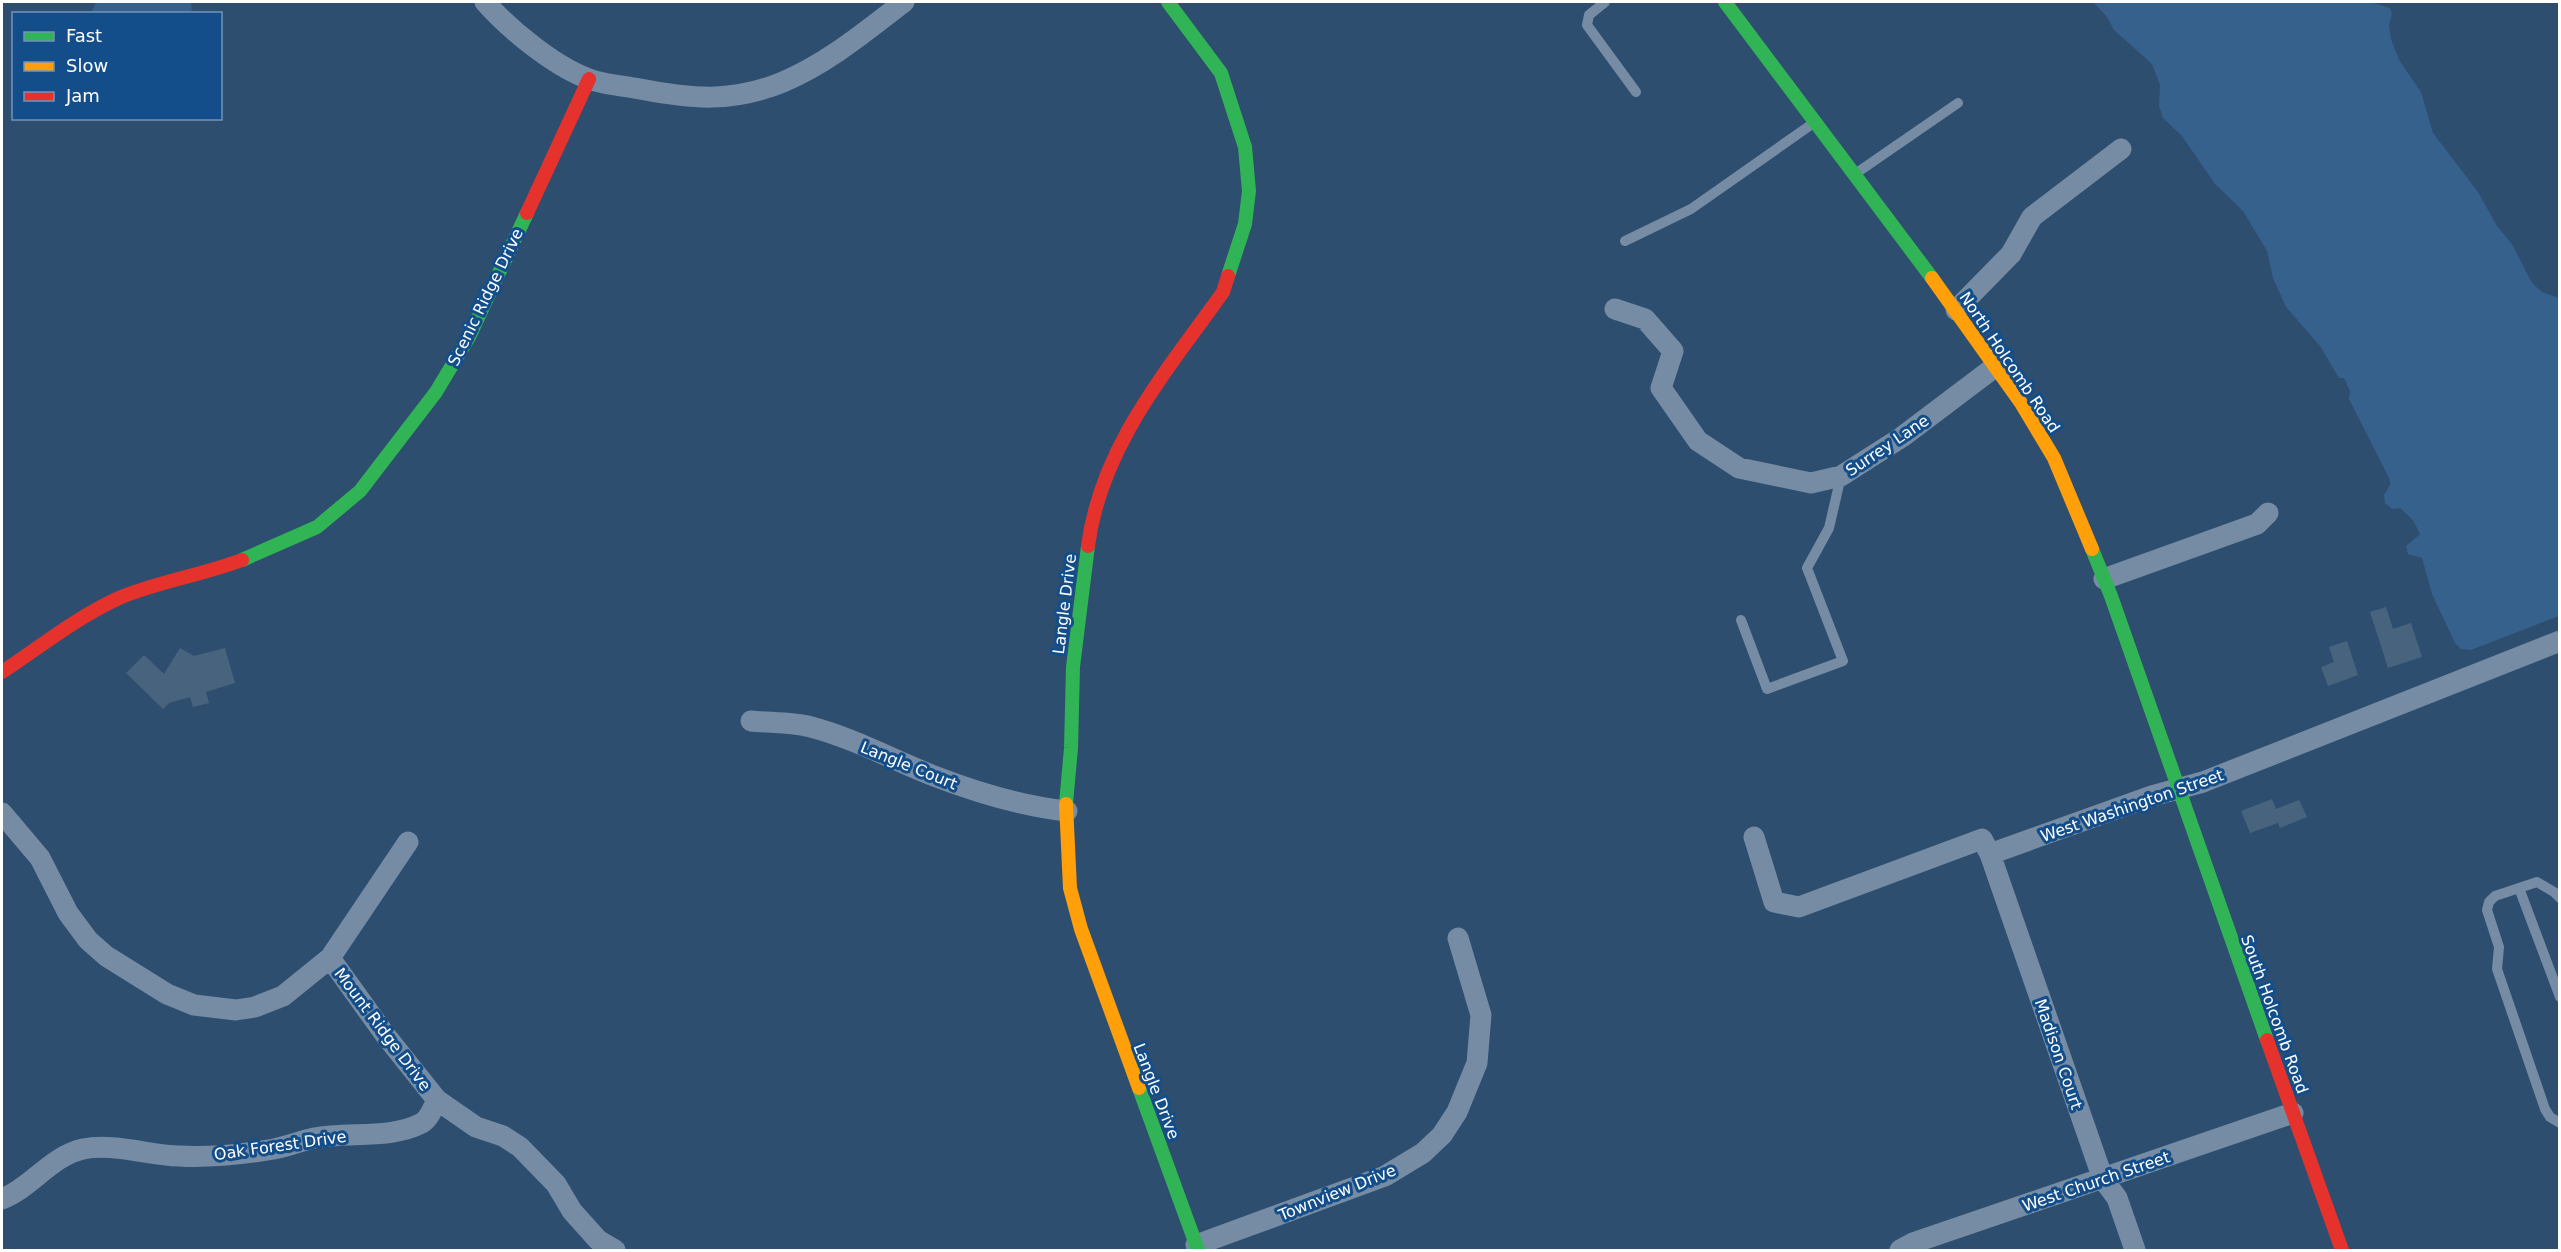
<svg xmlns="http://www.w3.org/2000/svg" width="2561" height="1252" font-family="'DejaVu Sans',sans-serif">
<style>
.water{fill:#35618c}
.building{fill:#48637e}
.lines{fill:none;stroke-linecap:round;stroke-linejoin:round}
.lane{stroke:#758ca4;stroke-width:10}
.street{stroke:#758ca4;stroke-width:21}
.fast{stroke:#30b455;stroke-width:14}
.slow{stroke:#ff9f0a;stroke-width:14}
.jam{stroke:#e5322d;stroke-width:14}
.labels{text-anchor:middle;stroke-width:6;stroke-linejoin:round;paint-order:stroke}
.street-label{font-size:16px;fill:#fff;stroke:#134e8a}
</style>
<rect width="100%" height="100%" fill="#2e4e6f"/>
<!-- water -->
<path class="water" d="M96,2H191L192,13H91Z
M2093,2H2370L2390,8L2392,13L2389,26L2391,39L2399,60L2421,92L2433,133L2478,192L2497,226L2512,244L2532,283L2542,292L2559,298V616L2471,650L2461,649L2455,643L2432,594L2422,558L2408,554L2406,546L2420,534L2413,520L2400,508L2392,509L2385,503L2384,495L2390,485V480L2349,399L2350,391L2344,378H2339L2320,346L2286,307L2273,278L2267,251L2243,211L2215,184L2182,136L2163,118L2159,106L2160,85L2152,64L2114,30L2107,17Z"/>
<!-- building -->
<path class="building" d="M2386,607L2393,629L2411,623L2422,657L2388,668L2370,612Z
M2347,641L2358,675L2328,686L2321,667L2334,662L2329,647Z
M180,648L194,656L225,648L235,683L206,692L209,703L193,707L190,697L169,703L163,709L126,673L144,655L164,674Z
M2272,799L2276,809L2299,800L2307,817L2280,828L2278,823L2250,833L2241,811Z"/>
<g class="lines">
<!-- lane -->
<path class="lane" d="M1605,2L1589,15L1587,25L1636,92
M1855,174L1958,103
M1625,241L1691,209L1815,122
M1741,620L1767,689L1843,661L1807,568L1829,528L1841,476
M2519,888L2560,997
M2560,898L2554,892L2537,882L2495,896L2489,902L2487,910L2499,947L2497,969L2545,1109L2550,1117L2560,1123"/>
<!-- street -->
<path class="street" d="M485,2C510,30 558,70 595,81C609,85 625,86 640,89C692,99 732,103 783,82C828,63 866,31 904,2
M1615,309L1645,319L1673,351L1661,388L1698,441L1739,468L1811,483L1841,476L1902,437L1996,366
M1956,310L2011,254L2032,217L2121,149
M2104,579L2257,524L2268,513
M751,721C770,723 792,722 811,727C853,738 893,760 934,776C978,793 1021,806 1067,811
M2,813L40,858L68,913L88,940L106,956L167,994L194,1005L236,1010L255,1007L283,996L330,958L408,842
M1754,837L1774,902L1799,907L1982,839L1990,854L2103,1179L2117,1198L2135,1250
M1990,854L2152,796L2203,782L2560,641
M330,958L386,1036L437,1100L476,1127L503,1136L520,1147L556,1184L572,1211L598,1240L615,1250
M2,1199C31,1188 51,1156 83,1149C114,1143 148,1155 179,1156C210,1158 244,1154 274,1149C288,1146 301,1141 314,1138C350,1131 389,1140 422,1123C429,1119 433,1108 437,1100
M1196,1245L1385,1176L1423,1153L1442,1135L1457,1112L1477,1063L1481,1015L1458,938
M1900,1250L1913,1243L2293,1113"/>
<!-- fast -->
<path class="fast" d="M1168,2L1221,73L1245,147L1249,191L1245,224L1228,276
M1725,2L1932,278
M2092,549L2111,596L2267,1040
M242,560L317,527L360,491L436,392L469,337L527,213
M1066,804L1071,748L1073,667L1088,546
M1139,1088L1198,1250"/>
<!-- slow -->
<path class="slow" d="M1932,278L2021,403L2054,458L2092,549
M1066,804L1070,888L1081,929L1139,1088"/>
<!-- jam -->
<path class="jam" d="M527,213L589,79
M1088,546C1101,446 1167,371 1223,292L1228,276
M2,672C40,647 77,617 119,598C157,582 202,575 242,560
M2267,1040L2342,1250"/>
</g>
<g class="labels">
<!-- street labels -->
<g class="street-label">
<text transform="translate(485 297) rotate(-64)" y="6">Scenic Ridge Drive</text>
<text transform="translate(2010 362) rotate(56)" y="6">North Holcomb Road</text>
<text transform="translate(1887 445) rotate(-34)" y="6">Surrey Lane</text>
<text transform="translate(1064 604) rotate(-83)" y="6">Langle Drive</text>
<text transform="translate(909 765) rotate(22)" y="6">Langle Court</text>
<text transform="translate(2132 805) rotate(-19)" y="6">West Washington Street</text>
<text transform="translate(2275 1014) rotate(70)" y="6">South Holcomb Road</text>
<text transform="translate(383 1029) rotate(53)" y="6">Mount Ridge Drive</text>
<text transform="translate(2059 1054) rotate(71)" y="6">Madison Court</text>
<text transform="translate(1157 1091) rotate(69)" y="6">Langle Drive</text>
<text transform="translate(280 1145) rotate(-8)" y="6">Oak Forest Drive</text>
<text transform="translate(2096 1181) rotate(-19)" y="6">West Church Street</text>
<text transform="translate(1337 1192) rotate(-22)" y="6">Townview Drive</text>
</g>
</g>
<!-- border -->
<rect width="2561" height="1252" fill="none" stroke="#ffffff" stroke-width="6"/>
<!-- legend -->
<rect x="12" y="12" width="210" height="108" fill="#134e8a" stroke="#7195b9" stroke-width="1.5"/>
<rect x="24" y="32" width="30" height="9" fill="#30b455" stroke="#7195b9" stroke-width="1.5"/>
<text x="66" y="42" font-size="18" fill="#ffffff">Fast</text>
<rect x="24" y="62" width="30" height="9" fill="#ff9f0a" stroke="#7195b9" stroke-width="1.5"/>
<text x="66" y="72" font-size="18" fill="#ffffff">Slow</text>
<rect x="24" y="92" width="30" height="9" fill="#e5322d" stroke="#7195b9" stroke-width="1.5"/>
<text x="66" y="102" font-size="18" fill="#ffffff">Jam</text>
</svg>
